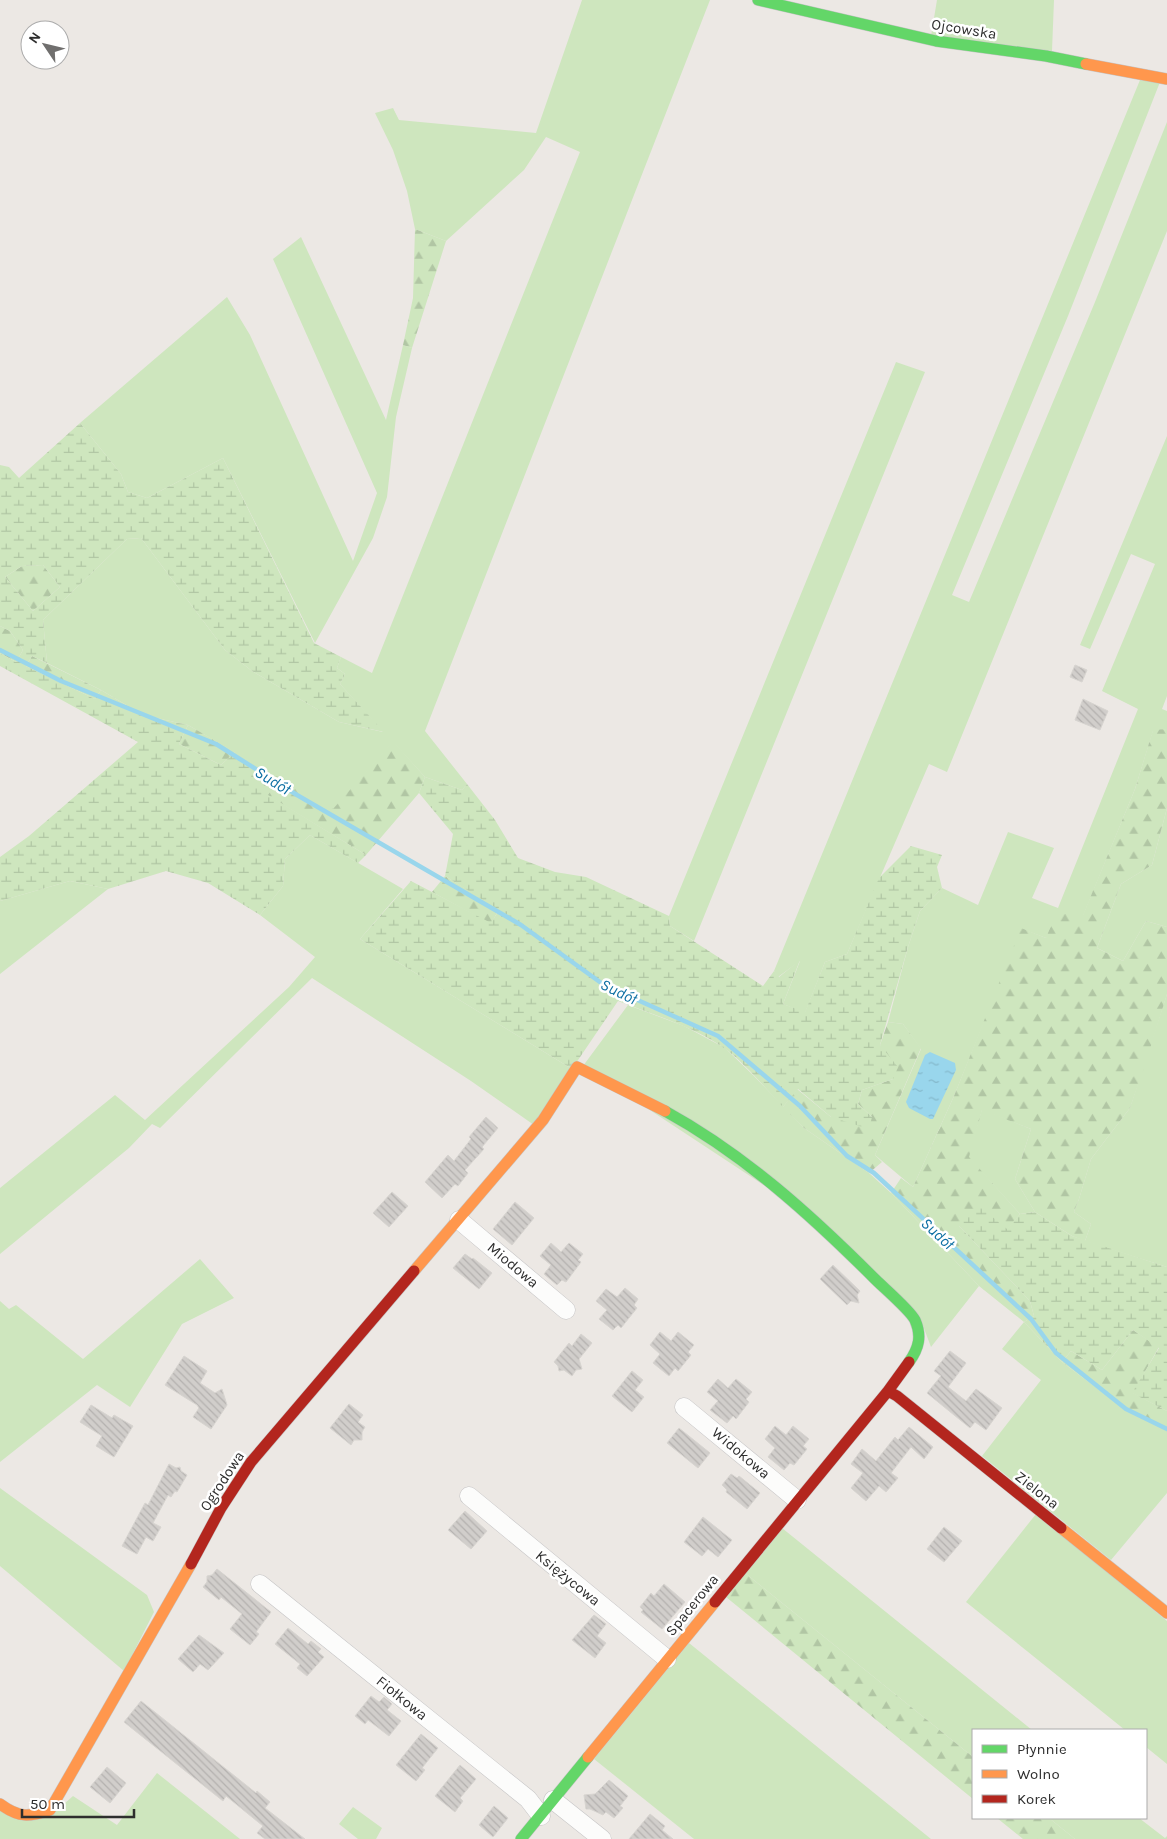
<svg xmlns="http://www.w3.org/2000/svg" width="1167" height="1839" font-family="Karla,sans-serif">
<style>
.green{fill:#cee6be}
.forest{fill:url(#forest-firs)}
.wetland{fill:url(#wetland-marsh);fill-rule:evenodd}
.water{fill:url(#water-ripples)}
.lines{fill:none;stroke-linecap:round;stroke-linejoin:round}
.stream{stroke:#99d6ec;stroke-width:4.5}
.building{fill:url(#building-back-hatch);stroke:#d7d4d0}
.street-casing{stroke:#c5c4c5;stroke-width:19}
.fast-casing{stroke:#c5c4c5;stroke-width:12}
.slow-casing{stroke:#c5c4c5;stroke-width:12}
.jam-casing{stroke:#c5c4c5;stroke-width:12}
.street{stroke:#fcfcfb;stroke-width:18}
.fast{stroke:#63d668;stroke-width:11}
.slow{stroke:#ff974d;stroke-width:11}
.jam{stroke:#b3261e;stroke-width:11}
.labels{text-anchor:middle;stroke-width:5;stroke-linejoin:round;paint-order:stroke}
.street-label{font-size:15px;fill:#2e2e2e;stroke:#fff}
.water-label{font-size:16px;font-style:italic;fill:#0d6fa3;stroke:#fff}
</style>
<defs>
<pattern id="forest-firs" width="22" height="20" patternUnits="userSpaceOnUse" patternTransform="scale(1.25)"><rect width="22" height="20" fill="#cee6be"/><path d="M5 1l3.5 6h-7zM16 11l3.5 6h-7z" fill="#b1c6a4"/></pattern>
<pattern id="wetland-marsh" width="20" height="14" patternUnits="userSpaceOnUse" patternTransform="scale(1.25)"><rect width="20" height="14" fill="#cee6be"/><path d="M1 5h8M5 5V1M11 12h8M15 12V8" fill="none" stroke="#b1c6a4"/></pattern>
<pattern id="water-ripples" width="26" height="14" patternUnits="userSpaceOnUse" patternTransform="scale(1.25)"><rect width="26" height="14" fill="#99d6ec"/><path d="M2 4q2-2 4 0t4 0M15 11q2-2 4 0t4 0" fill="none" stroke="#84b8cb"/></pattern>
<pattern id="building-back-hatch" width="6" height="6" patternUnits="userSpaceOnUse" patternTransform="scale(1.25)"><rect width="6" height="6" fill="#d1cecb"/><path d="M-1 5l2 2M0 0l6 6M5-1l2 2" fill="none" stroke="#b4b1af"/></pattern>
</defs>
<rect width="100%" height="100%" fill="#ece8e4"/>
<!-- green -->
<path class="green" d="M582,0H710L425,731L467,784L462,790L425,777L393,742L333,810L188,725L143,715L101,690L47,663L43,620L127,539L141,538L225,650L252,671L339,722L383,732L340,684L345,674L337,668L341,657L372,673L580,152L546,137L524,170L446,241L415,229L407,191L393,150L375,113L393,108L399,120L536,133Z
M937,0H1054L1052,51L931,36Z
M1140,80L1160,82L1068,316L952,595L969,602L1095,302L1167,122V231L947,772L929,764L847,954L825,962L805,1013L783,1004L800,961L778,977L774,971Z
M301,237L386,420L403,345L412,348L396,417L387,497L373,538L315,643L223,458L147,498L128,492L121,474L80,423L227,297L250,335L353,561L377,493L273,259Z
M896,362L925,372L694,941L670,926L669,916Z
M1167,436V696L1162,709L1167,711V729L1153,731L1135,789L1083,916L1046,938L1022,929L954,1096L913,1187L875,1155L921,1049L903,1024L888,1022L908,947L920,911L942,888L978,905L1008,832L1054,848L1032,898L1058,908L1138,709L1102,691L1155,564L1131,554L1090,649L1080,645Z
M1167,808V927L1146,921L1123,961L1097,948L1121,884L1152,865Z
M310,835L403,889L360,939L572,1069L534,1125L471,1081L312,978L160,1128L152,1124L129,1148L0,1254V1188L115,1095L145,1120L289,987L315,957L260,915L283,886L285,859Z
M70,881L108,889L0,974V901Z
M1167,994V1267L1085,1241L1091,1224L1074,1212L1079,1199L1091,1159L1130,1108Z
M628,1005L684,1026L725,1048L753,1075L804,1128L869,1173L891,1193L979,1286L931,1347L919,1315L823,1224L583,1066Z
M982,1109L1031,1129L1015,1179L1035,1212L1020,1214L968,1157Z
M200,1259L234,1298L182,1324L130,1407L97,1385L0,1462V1301L9,1309L16,1305L83,1359Z
M1024,1322L1062,1362L1117,1403L1167,1429V1493L1111,1560L982,1456L1041,1380L1002,1349Z
M0,1488L147,1595L154,1612L124,1671L0,1566Z
M1036,1514L1167,1621V1764L1146,1747V1730H1125L966,1602Z
M782,1528L1032,1730H973V1757L745,1573Z
M689,1643L931,1839H694L594,1759Z
M157,1773L240,1839H0V1809L55,1812L73,1796L117,1825Z
M353,1807L382,1828L376,1839H358L339,1824Z
M1049,1818H1139L1165,1838L1167,1836V1839H1075Z"/>
<!-- forest -->
<path class="forest" d="M415,229L446,241L412,348L403,345L413,298Z
M43,565L60,587L33,611L5,577L22,566Z
M0,626L10,631L23,650L16,662L0,653Z
M32,656L101,690L95,699L26,666Z
M188,725L235,752L221,765L179,744Z
M1167,729V808L1152,865L1121,884L1097,948L1123,961L1146,921L1167,927V994L1146,1062L1130,1108L1091,1159L1079,1199L1074,1212L1091,1224L1085,1241L1072,1236L1035,1212L1015,1179L1031,1129L982,1110L969,1157L1020,1214L1007,1230L959,1226L1030,1301L1034,1316L1024,1322L979,1286L891,1193L901,1178L913,1187L954,1096L1021,928L1046,938L1056,913L1083,915L1135,789L1153,730Z
M393,741L425,777L419,793L366,855L267,795L280,778L333,809Z
M445,876L499,909L491,924L432,892Z
M888,1022L903,1024L921,1048L875,1155L882,1162L869,1173L804,1128L783,1107L797,1089L831,1117H872L858,1104L862,1090L893,1079L880,1045Z
M1133,1330L1159,1347L1133,1393L1167,1411V1429L1117,1403L1062,1362L1071,1351L1102,1370Z
M745,1573L973,1757V1799L726,1597Z
M997,1818H1049L1075,1839H1023Z"/>
<!-- wetland -->
<path class="wetland" d="M80,423L121,474L128,492L147,498L223,458L314,643L341,657L337,668L345,674L340,684L384,732L339,722L252,671L225,650L141,538L127,539L43,620L47,663L32,656L26,666L95,699L101,690L143,715L188,725L179,744L221,765L235,752L280,778L268,795L366,855L358,863L310,835L285,859L283,886L260,915L208,883L166,871L108,889L70,881L0,901V857L29,836L138,742L0,666V653L16,662L23,650L10,631L0,626V465L9,467L19,478ZM43,565L60,587L33,611L5,577L22,566Z
M425,777L462,790L467,784L495,820L518,858L555,872L586,877L669,916L670,926L763,986L774,971L779,977L800,960L783,1004L805,1012L825,962L847,954L879,878L911,846L942,855L937,867L942,888L920,911L908,947L880,1045L898,1067L893,1079L862,1090L858,1104L872,1117L869,1129L831,1117L798,1089L783,1107C767,1090 743,1061 724,1048C692,1026 654,1015 618,1001L572,1069L360,939L411,881L491,923L499,910L445,876L453,834L419,793Z
M978,1205L1007,1229L1020,1214L1035,1212L1072,1236L1167,1267V1411L1132,1393L1159,1348L1133,1330L1102,1370L1071,1351L1062,1362L1024,1322L1034,1316L1030,1301L959,1226Z"/>
<!-- water -->
<path class="water" d="M930,1052L955,1063L956,1070L933,1119H930L909,1108L906,1102L925,1055Z"/>
<g class="lines">
<!-- stream -->
<path class="stream" d="M0,650L61,681L216,744L297,795L521,925L604,985L718,1036L800,1106L847,1156L874,1173L1031,1319L1056,1353L1126,1409L1167,1429"/>
</g>
<!-- building -->
<path class="building" d="M1075,665L1087,670L1082,682L1070,677Z
M1083,699L1108,711L1100,730L1075,720Z
M486,1117L498,1128L482,1147L484,1149L465,1170L468,1173L458,1186L455,1184L442,1198L425,1182L448,1155L454,1161L471,1139L469,1137Z
M392,1192L408,1206L389,1227L373,1213Z
M515,1202L534,1218L512,1245L493,1229Z
M551,1243L561,1252L569,1243L583,1254L578,1260L581,1262L566,1282L562,1280L557,1285L544,1274L551,1265L540,1256Z
M465,1254L472,1259L473,1258L492,1273L479,1289L453,1268Z
M833,1265L860,1291L857,1295L859,1303L851,1301L847,1305L820,1279Z
M625,1288L638,1299L634,1305L637,1308L621,1328L618,1325L613,1330L599,1319L607,1310L596,1301L606,1289L617,1297Z
M660,1332L671,1341L678,1332L694,1345L688,1352L691,1355L678,1371L675,1368L669,1376L653,1363L660,1354L650,1345Z
M581,1334L592,1343L579,1359L582,1369L576,1370L572,1376L564,1370L559,1371L558,1366L554,1362L569,1343L572,1346Z
M950,1351L966,1363L948,1387L966,1401L976,1389L1002,1408L986,1430L975,1422L970,1428L927,1393L941,1376L934,1371Z
M184,1356L207,1371L200,1383L215,1393L222,1389L227,1405L211,1429L193,1417L199,1408L197,1405L165,1385Z
M632,1371L643,1380L635,1390L644,1397L632,1412L612,1396Z
M718,1379L728,1388L736,1379L752,1392L746,1399L749,1402L736,1419L733,1416L727,1423L710,1410L718,1401L707,1392Z
M349,1404L363,1415L358,1422L365,1427L362,1432V1440H354L351,1445L330,1428Z
M91,1405L112,1418L114,1415L133,1426L114,1457L96,1446L102,1436L80,1422Z
M775,1426L786,1435L793,1426L809,1439L803,1446L807,1449L794,1465L790,1463L784,1470L768,1457L775,1448L765,1439Z
M909,1427L933,1447L924,1459L911,1447L891,1473L898,1478L886,1492L879,1486L866,1501L851,1488L863,1473L851,1464L862,1449L876,1461L895,1437L898,1440Z
M679,1428L710,1453L698,1468L667,1443Z
M169,1464L176,1468L180,1467L181,1471L187,1475L177,1492L175,1491L171,1497L168,1495L153,1523L161,1527L153,1541L146,1537L137,1554L122,1546L145,1503L148,1505Z
M731,1474L737,1478L739,1476L760,1493L747,1509L726,1492L727,1490L722,1485Z
M465,1511L487,1531L471,1549L448,1530Z
M703,1517L732,1540L718,1557L708,1549L702,1556L684,1542Z
M944,1527L962,1541L944,1562L927,1549Z
M217,1569L271,1612L256,1632L259,1634L250,1645L230,1629L242,1614L221,1597L219,1600L203,1587L207,1582V1576L212,1575Z
M664,1584L685,1602L662,1629L641,1612L643,1610L640,1607L651,1593L654,1596Z
M594,1615L606,1624L597,1636L606,1643L595,1658L572,1640Z
M288,1628L308,1644L311,1641L321,1649L318,1652L324,1657L307,1676L297,1668L300,1664L275,1644Z
M199,1635L224,1653L208,1670L200,1664L193,1672L178,1659Z
M371,1696L379,1702L384,1697L392,1704L387,1710L401,1721L389,1736L368,1720L365,1724L355,1716Z
M141,1701L256,1793L257,1791L270,1802L265,1808L305,1839H265L257,1833L263,1826L226,1796L223,1801L124,1722Z
M421,1734L438,1748L422,1768L425,1770L416,1781L396,1765Z
M460,1765L476,1779L460,1798L463,1801L455,1812L435,1796Z
M107,1767L126,1783L110,1803L90,1787Z
M609,1780L628,1796L620,1806L623,1808L614,1818L606,1812L603,1815L590,1809H586L584,1795L595,1794Z
M494,1806L508,1818L493,1837L479,1825Z
M650,1814L665,1826L662,1830L673,1839H629Z"/>
<g class="lines">
<!-- street casing -->
<g class="street-casing">
<path id="street" d="M459,1220L566,1310
M684,1407L797,1500
M469,1496L667,1659
M260,1584L528,1799L541,1816
M553,1800L602,1839"/>
</g>
<!-- fast casing -->
<g class="fast-casing">
<path id="fast" d="M758,0L936,41L1046,56L1086,64
M665,1111C745,1155 811,1215 875,1279C884,1288 910,1310 915,1320C922,1336 919,1348 909,1362
M521,1839L588,1757"/>
</g>
<!-- slow casing -->
<g class="slow-casing">
<path id="slow" d="M1086,64L1167,79
M414,1271L543,1120L577,1067L665,1111
M1061,1528L1167,1613
M588,1757L715,1602
M0,1804C19,1818 29,1817 50,1810L191,1564"/>
</g>
<!-- jam casing -->
<g class="jam-casing">
<path id="jam" d="M888,1391L897,1396L1061,1528
M191,1564L221,1508L251,1462L414,1271
M715,1602L888,1391L909,1362"/>
</g>
<!-- street -->
<use href="#street" class="street"/>
<!-- fast -->
<use href="#fast" class="fast"/>
<!-- slow -->
<use href="#slow" class="slow"/>
<!-- jam -->
<use href="#jam" class="jam"/>
</g>
<g class="labels">
<!-- street labels -->
<g class="street-label">
<text transform="translate(964 29) rotate(9)" y="5">Ojcowska</text>
<text transform="translate(513 1265) rotate(40)" y="5">Miodowa</text>
<text transform="translate(741 1453) rotate(40)" y="5">Widokowa</text>
<text transform="translate(222 1481) rotate(-57)" y="5">Ogrodowa</text>
<text transform="translate(1037 1490) rotate(38)" y="5">Zielona</text>
<text transform="translate(568 1578) rotate(39)" y="5">Księżycowa</text>
<text transform="translate(692 1605) rotate(-51)" y="5">Spacerowa</text>
<text transform="translate(402 1698) rotate(39)" y="5">Fiołkowa</text>
</g>
<!-- water labels -->
<g class="water-label">
<text transform="translate(273 780) rotate(32)" y="6">Sudół</text>
<text transform="translate(619 991) rotate(26)" y="6">Sudół</text>
<text transform="translate(938 1233) rotate(43)" y="6">Sudół</text>
</g>
</g>
<!-- legend -->
<rect x="972" y="1729" width="175" height="90" fill="#ffffff" stroke="#ababab"/>
<rect x="982" y="1745" width="25" height="8" fill="#63d668" stroke="#ababab"/>
<text x="1017" y="1754" font-size="15" fill="#2e2e2e">Płynnie</text>
<rect x="982" y="1770" width="25" height="8" fill="#ff974d" stroke="#ababab"/>
<text x="1017" y="1779" font-size="15" fill="#2e2e2e">Wolno</text>
<rect x="982" y="1795" width="25" height="8" fill="#b3261e" stroke="#ababab"/>
<text x="1017" y="1804" font-size="15" fill="#2e2e2e">Korek</text>
<!-- north arrow -->
<g transform="translate(45 45) rotate(305)"><circle r="24" fill="#ffffff" stroke="#ababab"/>
<path d="M0-4L9 19L0 12L-9 19Z" fill="#706f6e"/>
<text y="-8" font-size="14" font-weight="bold" text-anchor="middle" fill="#2e2e2e">N</text>
</g>
<!-- scale -->
<path d="M22 1809v8h112v-8" fill="none" stroke="#2e2e2e" stroke-width="2.5"/>
<text x="30" y="1809" font-size="15" fill="#2e2e2e" stroke="#ffffff" stroke-width="4" paint-order="stroke">50 m</text>
</svg>
